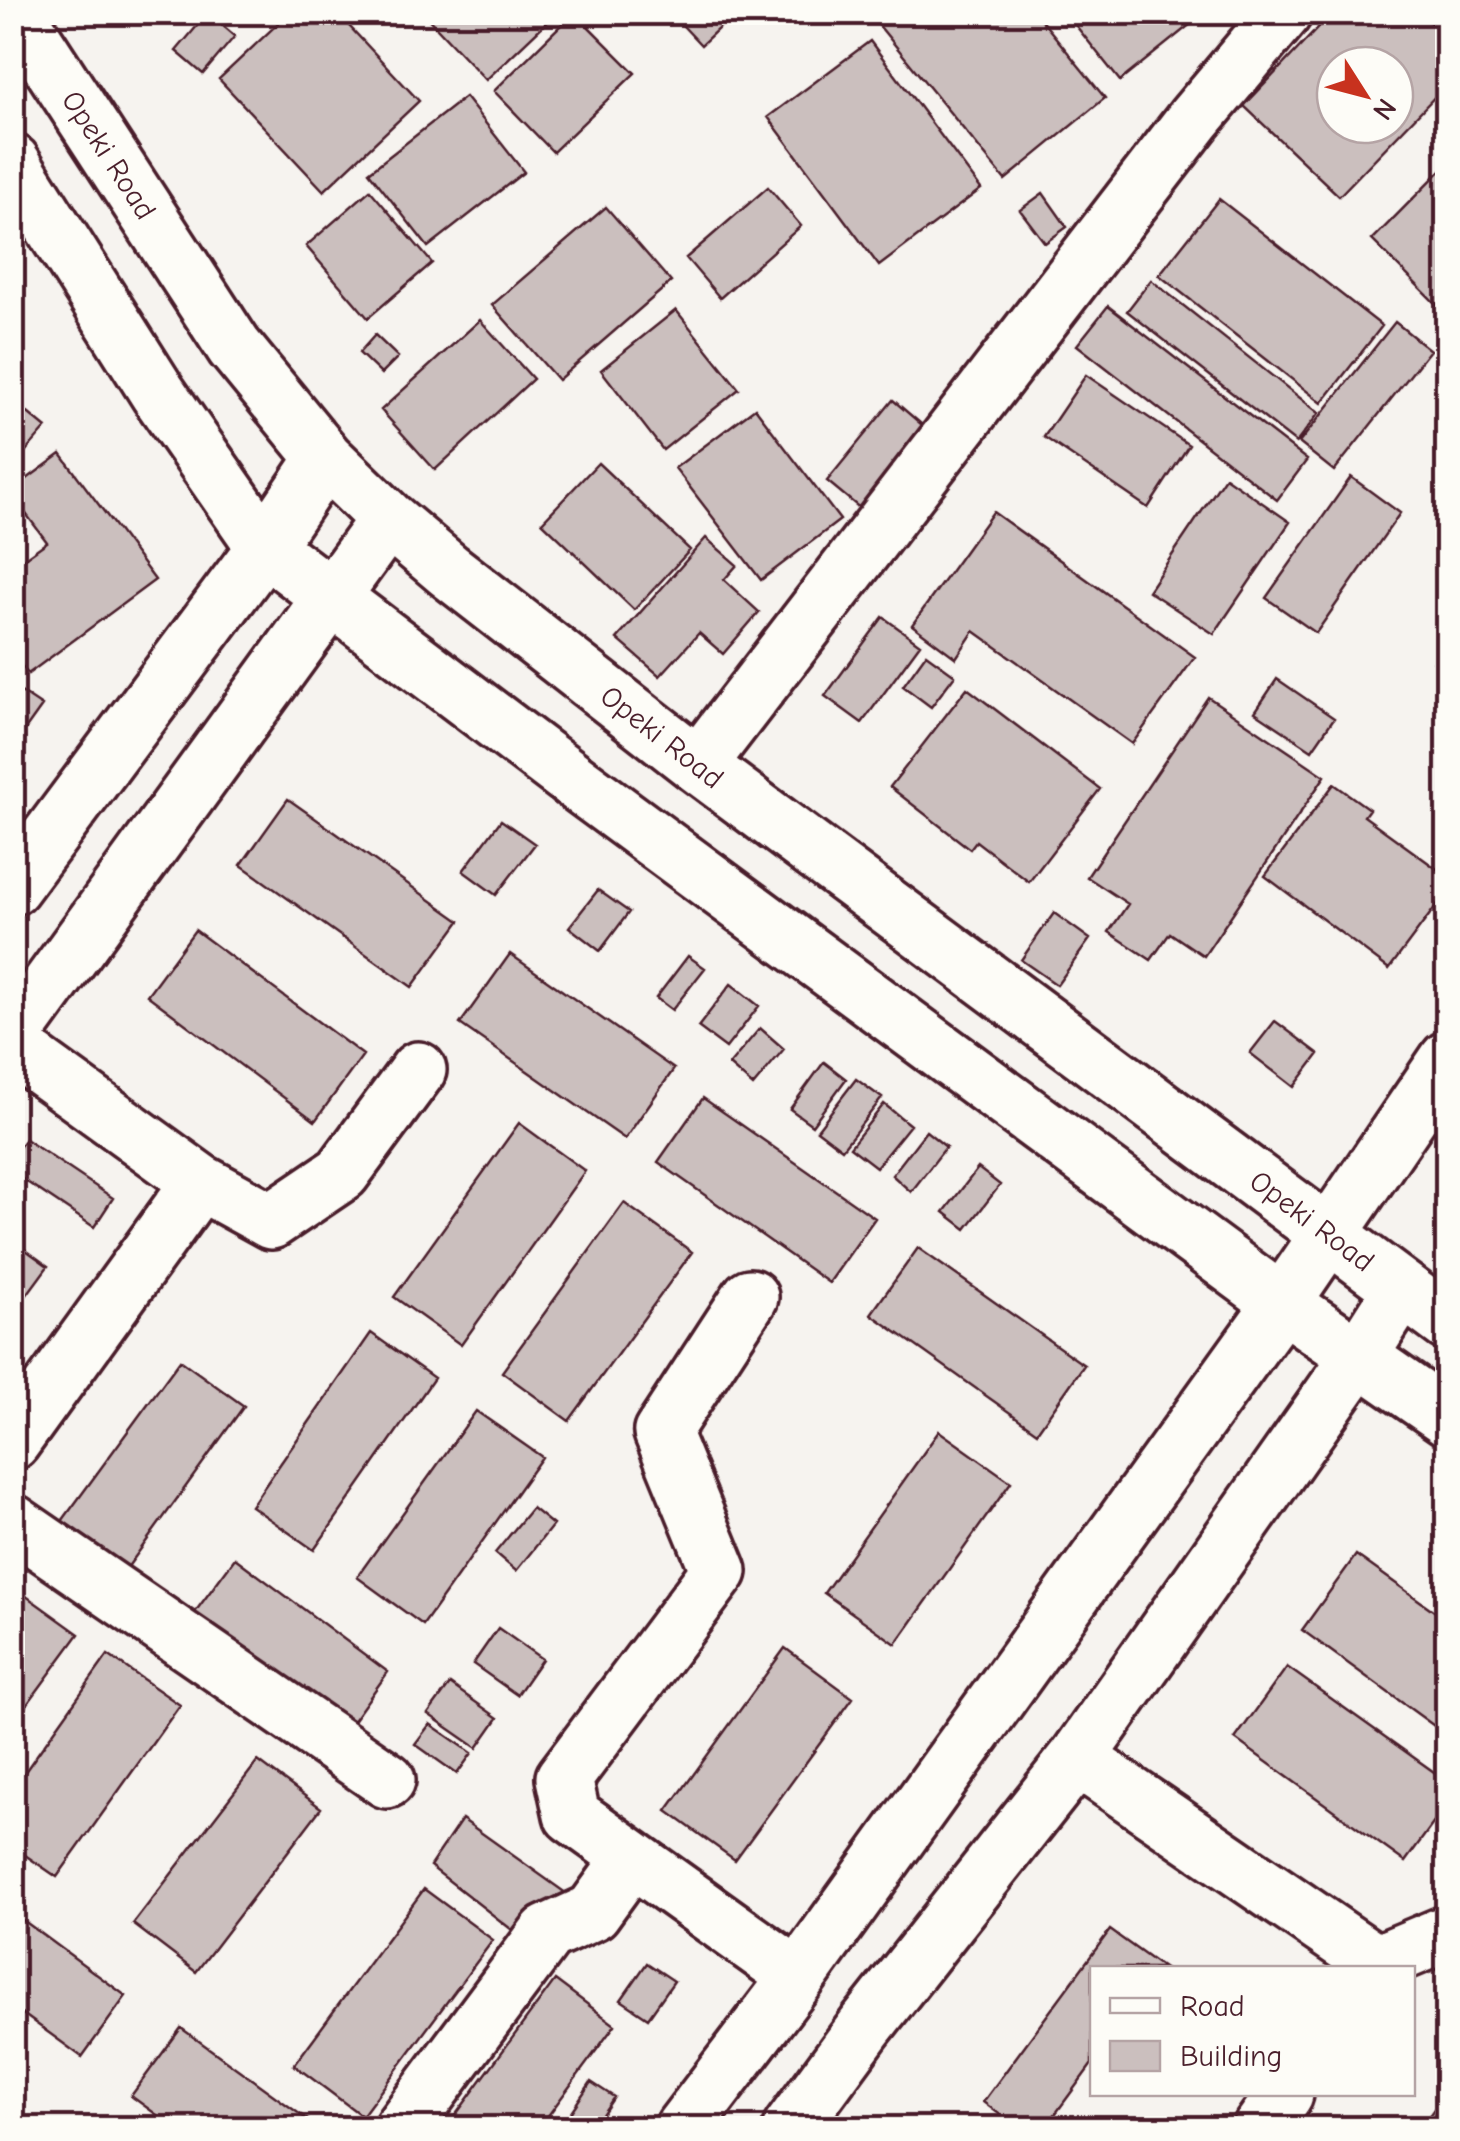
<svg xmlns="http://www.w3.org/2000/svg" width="1460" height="2141" font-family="'Comic Neue',sans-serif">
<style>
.building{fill:#cbbfbe;stroke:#4a1f2b;stroke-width:2.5;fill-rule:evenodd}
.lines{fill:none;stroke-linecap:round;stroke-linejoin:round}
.street-casing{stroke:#4a1f2b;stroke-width:62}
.street{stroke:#fdfcf7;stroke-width:55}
.labels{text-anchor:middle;stroke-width:8;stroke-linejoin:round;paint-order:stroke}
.street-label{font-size:30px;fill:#4a1f2b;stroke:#fdfcf7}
</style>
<rect width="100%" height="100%" fill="#f6f3ef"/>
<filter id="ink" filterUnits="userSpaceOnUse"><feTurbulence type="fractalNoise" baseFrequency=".01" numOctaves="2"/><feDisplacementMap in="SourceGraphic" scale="20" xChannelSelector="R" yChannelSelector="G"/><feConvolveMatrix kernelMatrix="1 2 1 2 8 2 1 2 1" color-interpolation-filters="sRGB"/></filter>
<g filter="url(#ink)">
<!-- building -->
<path class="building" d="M290,12H336L419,101L324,191L219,79Z
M422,12H538L547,22L486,80Z
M574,12L635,73L553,152L494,91Z
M670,12H736L701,45Z
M868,12H1035L1105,98L1005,180Z
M1065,12H1184L1192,23L1120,81Z
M1333,12H1419L1448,40V83L1339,196L1244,106ZM1335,65H1395V125H1335Z
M208,13L235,36L203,74L176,51Z
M870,41L981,189L879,266L768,117Z
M465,97L524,172L428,247L369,172Z
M1448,163V306L1443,311L1372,240Z
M768,187L801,226L720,298L686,258Z
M370,190L432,263L368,318L306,246Z
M1043,193L1067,227L1045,243L1020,210Z
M1219,199L1382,326L1322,403L1159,275Z
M606,207L671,282L558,380L492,305Z
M1151,280L1319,413L1296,443L1127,311Z
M1108,306L1307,460L1277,500L1077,345Z
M676,310L739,389L663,450L601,370Z
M480,320L533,379L435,470L381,410Z
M1395,322L1430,350L1334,471L1299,443Z
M375,335L398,357L381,374L359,353Z
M1086,375L1189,445L1148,508L1044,437Z
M12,400L46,428L12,467Z
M893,400L928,430L862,510L827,481Z
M755,408L840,520L761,580L675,468Z
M61,454L155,580L28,674L12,653V567L47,542L12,495V490Z
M598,463L690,550L634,610L542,522Z
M1225,477L1290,522L1214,634L1148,591Z
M1351,477L1400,513L1316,633L1266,598Z
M993,512L1195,657L1132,744L974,631L956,658L912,625Z
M706,538L737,565L724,580L759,612L723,654L699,633L660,676L617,639Z
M883,617L920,644L862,723L825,696Z
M1448,642V672L1434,662Z
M926,654L955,675L931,707L903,686Z
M1277,679L1334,718L1312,750L1255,712Z
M12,686L42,706L12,748Z
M967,688L1100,789L1029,882L976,841L970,849L890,787Z
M1208,697L1325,776L1204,956L1170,933L1151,960L1109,932L1128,904L1087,877Z
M1334,784L1369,809L1364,816L1448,877V890L1389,969L1265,876Z
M288,799L460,921L412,987L241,865Z
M501,820L535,844L496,895L463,871Z
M598,890L629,912L600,951L569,927Z
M1054,913L1090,939L1057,985L1021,960Z
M195,930L363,1055L315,1121L147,995Z
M510,954L674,1069L625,1139L460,1024Z
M688,956L705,968L672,1010L656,998Z
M731,984L759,1006L726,1048L698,1027Z
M1275,1021L1319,1054L1294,1087L1250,1053Z
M760,1028L784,1049L753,1086L729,1065Z
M824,1062L846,1079L812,1125L790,1109Z
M856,1079L882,1098L842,1149L817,1130Z
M703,1098L875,1218L829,1283L658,1162Z
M884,1104L910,1125L876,1167L850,1147Z
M519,1123L585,1171L461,1345L394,1297Z
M926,1131L946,1147L911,1192L892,1175Z
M25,1139L113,1198L94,1227L12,1172V1157Z
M978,1168L1000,1185L966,1229L944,1212Z
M624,1203L692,1252L569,1421L502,1372Z
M12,1240L48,1266L12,1315Z
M918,1248L1084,1365L1037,1432L871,1314Z
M371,1333L434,1378L314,1550L251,1506Z
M180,1360L244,1406L122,1575L57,1528Z
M476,1411L542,1457L423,1625L357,1577Z
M939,1431L1011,1482L896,1644L824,1593Z
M532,1508L553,1525L516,1571L495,1553Z
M1356,1555L1448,1621V1736L1302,1630Z
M235,1558L388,1672L342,1736L187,1623Z
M15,1588L79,1634L12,1725V1592Z
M498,1628L542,1659L517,1695L473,1664Z
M785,1648L853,1698L735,1860L667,1811Z
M108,1655L180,1705L57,1877L12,1846V1790Z
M1287,1667L1448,1782V1803L1405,1862L1235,1739Z
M450,1684L498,1718L477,1748L428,1714Z
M430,1724L472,1753L457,1774L415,1744Z
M258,1761L321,1808L196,1972L133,1924Z
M462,1819L570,1896L534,1947L430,1866Z
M424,1889L493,1940L362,2116L294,2065Z
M12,1912L126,1996L82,2057L12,2006Z
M1110,1930L1163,1968H1092V2064L1045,2128H1018L983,2102Z
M647,1963L674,1981L648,2018L621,2000Z
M555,1980L615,2025L539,2128H446Z
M181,2028L319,2128H175L131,2096Z
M591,2082L614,2097L593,2128H580L566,2119Z
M1442,2098L1448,2102V2128H1420Z"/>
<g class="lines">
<!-- street casing -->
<g class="street-casing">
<path id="street" d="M16,12L234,347L325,458L388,519L448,570L698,765L1448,1323
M12,162L158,393L265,547L577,783L1282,1303L1448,1418
M698,765L1195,118L1284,12
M12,887L265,547L325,458
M12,1037L388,519
M12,1046L200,1182L271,1221L342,1173L418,1070
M750,1297L662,1432L719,1571L564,1778L572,1815L798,1977
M12,1442L200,1182
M12,1522L387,1780
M1077,1758L1376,1963L1372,1968
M1376,1963L1448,1933
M402,2128L547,1933L593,1912L632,1858
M683,2128L798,1977L1282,1303L1448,1059
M791,2128L865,2027L1077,1758L1360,1355L1402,1289
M1261,2128L1285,2094"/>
</g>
<!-- street -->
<use href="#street" class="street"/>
</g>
</g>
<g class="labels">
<!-- street labels -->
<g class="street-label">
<text transform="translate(109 155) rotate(57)" y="10">Opeki Road</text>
<text transform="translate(662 737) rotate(38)" y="10">Opeki Road</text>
<text transform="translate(1312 1221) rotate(37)" y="10">Opeki Road</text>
</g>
</g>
<!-- margin -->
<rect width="1460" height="2141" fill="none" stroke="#fdfcf7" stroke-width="50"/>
<rect x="25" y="25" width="1410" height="2091" fill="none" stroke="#4a1f2b" stroke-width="4" filter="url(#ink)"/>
<!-- legend -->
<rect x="1090" y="1966" width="325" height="130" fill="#fdfcf7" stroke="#b5a4a5" stroke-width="2.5"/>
<rect x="1110" y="1998" width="50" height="15" fill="#fdfcf7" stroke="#b5a4a5" stroke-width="2.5"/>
<text x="1180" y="2016" font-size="30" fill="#4a1f2b">Road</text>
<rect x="1110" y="2041" width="50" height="30" fill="#cbbfbe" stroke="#b5a4a5" stroke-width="2.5"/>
<text x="1180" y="2066" font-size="30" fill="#4a1f2b">Building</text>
<!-- north arrow -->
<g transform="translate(1365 95) rotate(126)"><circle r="48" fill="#fdfcf7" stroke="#b5a4a5" stroke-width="2.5"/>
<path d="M0-8L18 38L0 25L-18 38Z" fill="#c8321e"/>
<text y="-15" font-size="28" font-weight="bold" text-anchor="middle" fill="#4a1f2b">N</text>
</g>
</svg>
